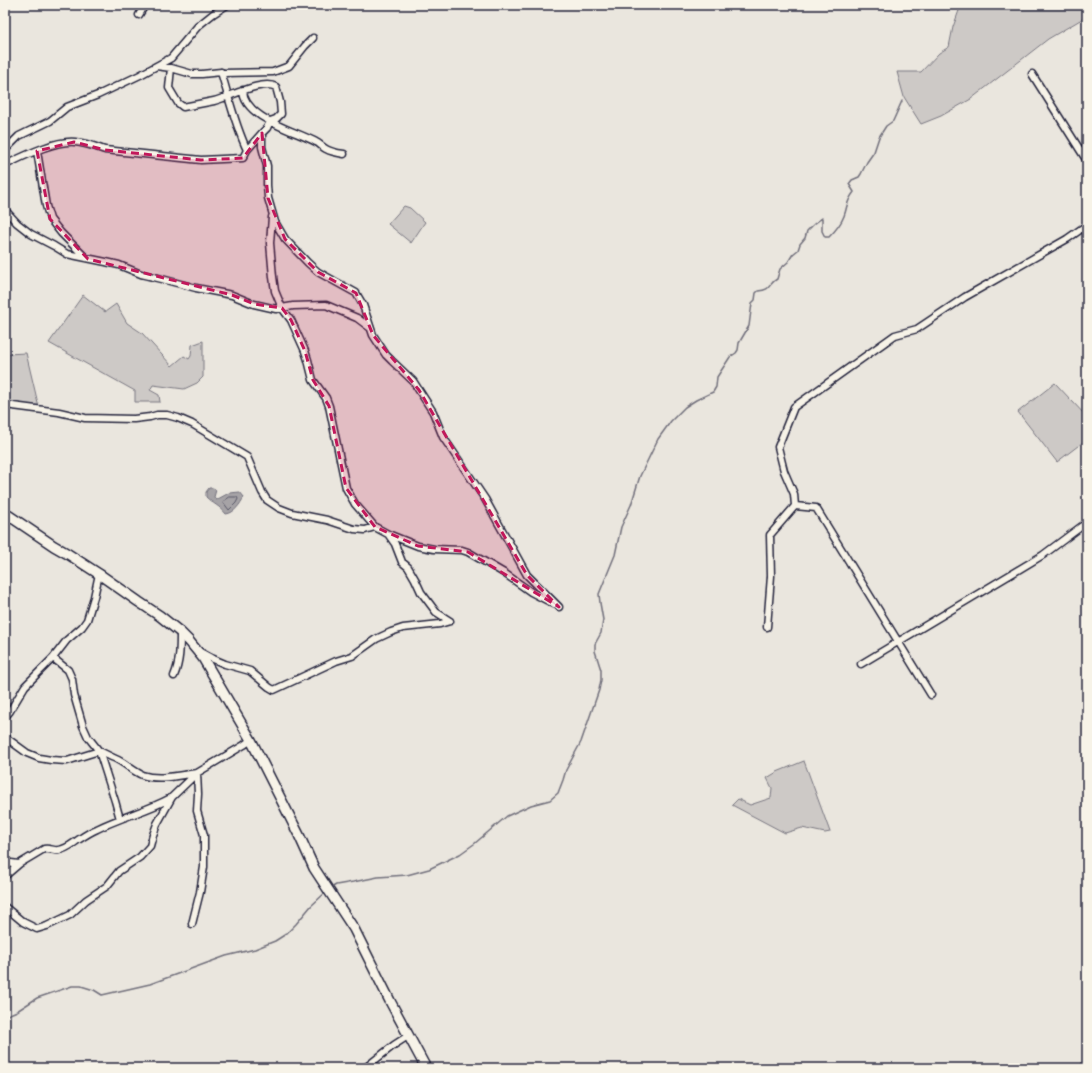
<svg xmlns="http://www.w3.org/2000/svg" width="1092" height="1073" font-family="'Playpen Sans',sans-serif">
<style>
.green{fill:#cdc9c6;stroke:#787680}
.water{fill:#a6a3a6;stroke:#716f7b}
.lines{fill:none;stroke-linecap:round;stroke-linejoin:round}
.shore{stroke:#575666;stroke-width:1}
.stream{stroke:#716f7b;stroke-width:1.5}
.street-casing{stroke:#22223b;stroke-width:9}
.secondary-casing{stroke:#22223b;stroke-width:12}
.street{stroke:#f7f3e8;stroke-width:6}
.secondary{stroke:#f7f3e8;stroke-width:9}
.marked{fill:#c2185b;fill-opacity:0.2;stroke:#c2185b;stroke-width:3;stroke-dasharray:8 5;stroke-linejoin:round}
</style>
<rect width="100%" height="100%" fill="#eae6de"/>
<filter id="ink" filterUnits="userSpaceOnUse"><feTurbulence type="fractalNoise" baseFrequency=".025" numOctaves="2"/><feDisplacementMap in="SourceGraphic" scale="8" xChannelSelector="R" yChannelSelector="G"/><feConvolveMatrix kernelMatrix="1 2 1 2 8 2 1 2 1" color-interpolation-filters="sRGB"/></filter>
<g filter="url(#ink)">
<!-- green -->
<path class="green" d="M961,5H976L983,7L984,5H1085L1087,8V16L1048,39L971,99L941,116L921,124L904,97L897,72H921L939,53L949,47L953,27Z
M404,206L410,208L425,222L411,243L388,224Z
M83,295L105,312L116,304L127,323L142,333L172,366L184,356L189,359L191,356L192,345L203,341V377L197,383L184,389L153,385L150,390L159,395L160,402H135V391L49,343Z
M26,353L40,412L5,405V357L7,354Z
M1055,383L1087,417V439L1057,462L1018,412Z
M804,761L830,832L825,833L802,828L785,833L732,805L738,799L750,805L771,798L772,788L767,778L777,772Z"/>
<!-- water -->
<path class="water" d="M209,488H213L216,490L214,497L216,500L229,493L240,492L244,497C240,504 235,513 226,514C220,506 213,504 206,497V492Z"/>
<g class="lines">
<!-- shore -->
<path class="shore" d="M230,497H237L238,499L236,503L229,510L223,502Z"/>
<!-- stream -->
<path class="stream" d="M331,888L336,885L353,882L378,877L407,875L429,869L460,854L474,844L507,816L531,805L550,800L558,793L563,780L566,770L581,742L599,690L601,680V670L595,651V644L601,633L603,620L600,603L599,594L615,555L621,527L631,505L640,476L658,439L671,421L685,407L696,400L713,392L716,387L717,377L730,357L736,353L738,350L739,343L749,326L752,303L755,300L756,293L758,291C772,290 768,284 777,279L780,269L788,262L793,254L798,250L800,244L805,238L807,231L814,224L822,218V231L825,237H829C835,231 841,224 844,216C848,205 846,202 854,192L849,184L852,180L859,177L861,174L867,162L874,152L879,137L886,126L893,121L902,101
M5,1016L17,1011L37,998L72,986H81L94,990L102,995L150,984L226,956L255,949L275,941L286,934L296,924L311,906L326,892"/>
<!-- street casing -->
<g class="street-casing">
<path id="street" d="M139,15L145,5
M156,66L171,68L192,74H202L221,72L224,73L273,72L289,66L305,46L313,38
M171,68L169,88L178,103L183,107C193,105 204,103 214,101C228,98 262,79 276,87L280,102L281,114L276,119L270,121L267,128L262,133V147L267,166V185L268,198L275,222L285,239L308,263L318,272L356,293L363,305L373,335L386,355L392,361L413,381L433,412L443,437L485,499L527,575L559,607
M221,72C229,98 235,125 247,150
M1032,74L1087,161
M243,90C243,118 296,131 316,142C319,143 322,147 326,149C331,152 337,153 344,154
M5,150L19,136L50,121L67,107L98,95L140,75L171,58L198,26L213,14L227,5
M37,151L46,206L50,219L61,233L86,258
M5,165C24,156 55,140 75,142C86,143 96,147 105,150L201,160L243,158L247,150L262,133
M5,210L17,223L31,234L54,246L67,254L106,262L119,265L141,274L162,279L196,288L232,295L254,304L276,309L293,306L326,305L357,318L369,327
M272,217L270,243L273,277L275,291L282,308L291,320L305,351L308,360L313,380L326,398L329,406L346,488L355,504L375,527L388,534L418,546L434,549L462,550L468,552L504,573L531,592L554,604
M5,405L59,412L85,418L134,419L150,417L157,415H167L178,418L192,424L247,457L262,492L267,500L279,508L292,513L327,520L354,529L365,530L375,527
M795,506L816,508L931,695
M388,534L395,544L402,562L408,567L415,579L421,592L436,612L450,621
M767,627L771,576L770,535L795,506L794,494L784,471L778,447L794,407L895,335L917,329L965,297L1067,239L1087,225
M200,652L211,658L225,664L250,671L269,687L274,690L336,661L352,656L376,639L391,632L403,628L440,624L450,621
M53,658L68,670L72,679L74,695L83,726L88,737L99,751L115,801L120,819
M861,664L1043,555L1082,526L1087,523
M174,676C180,662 180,648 180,632
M5,717L10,711L25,686L53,658L67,640L82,627L87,620L94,597L99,574
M5,737L27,753L39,758L51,760L67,761L99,751C105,754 112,757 118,760C126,764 133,771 142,775C159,781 180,775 197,773L198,794L197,811L204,835V867L200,892L192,924
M5,864L11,863L19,864L44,849C50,848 54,851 59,850C67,849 72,844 78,840C84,836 90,832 97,829C121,817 147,811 171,798
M5,876L19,864
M5,907L23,922L37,929L47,926L70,915L86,900L107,886L119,871L140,857L150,846L153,835L157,824L172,797L197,773L244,745L251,740
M365,1068L394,1045L408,1036"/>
</g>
<!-- secondary casing -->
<g class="secondary-casing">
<path id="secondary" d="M5,513L54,546L68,554L99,574L139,602L160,616L180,632L189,641L203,658L251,740L299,835L314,868L354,929L391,1003L426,1068"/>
</g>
<!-- street -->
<use href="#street" class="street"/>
<!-- secondary -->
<use href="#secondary" class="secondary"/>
</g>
</g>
<!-- marked area -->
<path class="marked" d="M262,133L268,198L285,239L318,272L356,293L373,335L419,390L527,575L559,607L468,552L418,546L375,527L346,488L329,406L313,380L305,351L291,320L282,308L254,304L232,295L88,259L50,219L37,151L74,142L105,150L201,160L243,158Z"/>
<!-- margin -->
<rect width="1092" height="1073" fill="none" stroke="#f7f3e8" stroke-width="20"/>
<rect x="10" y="10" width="1072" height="1053" fill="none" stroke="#22223b" stroke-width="1.5" filter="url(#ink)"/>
</svg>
